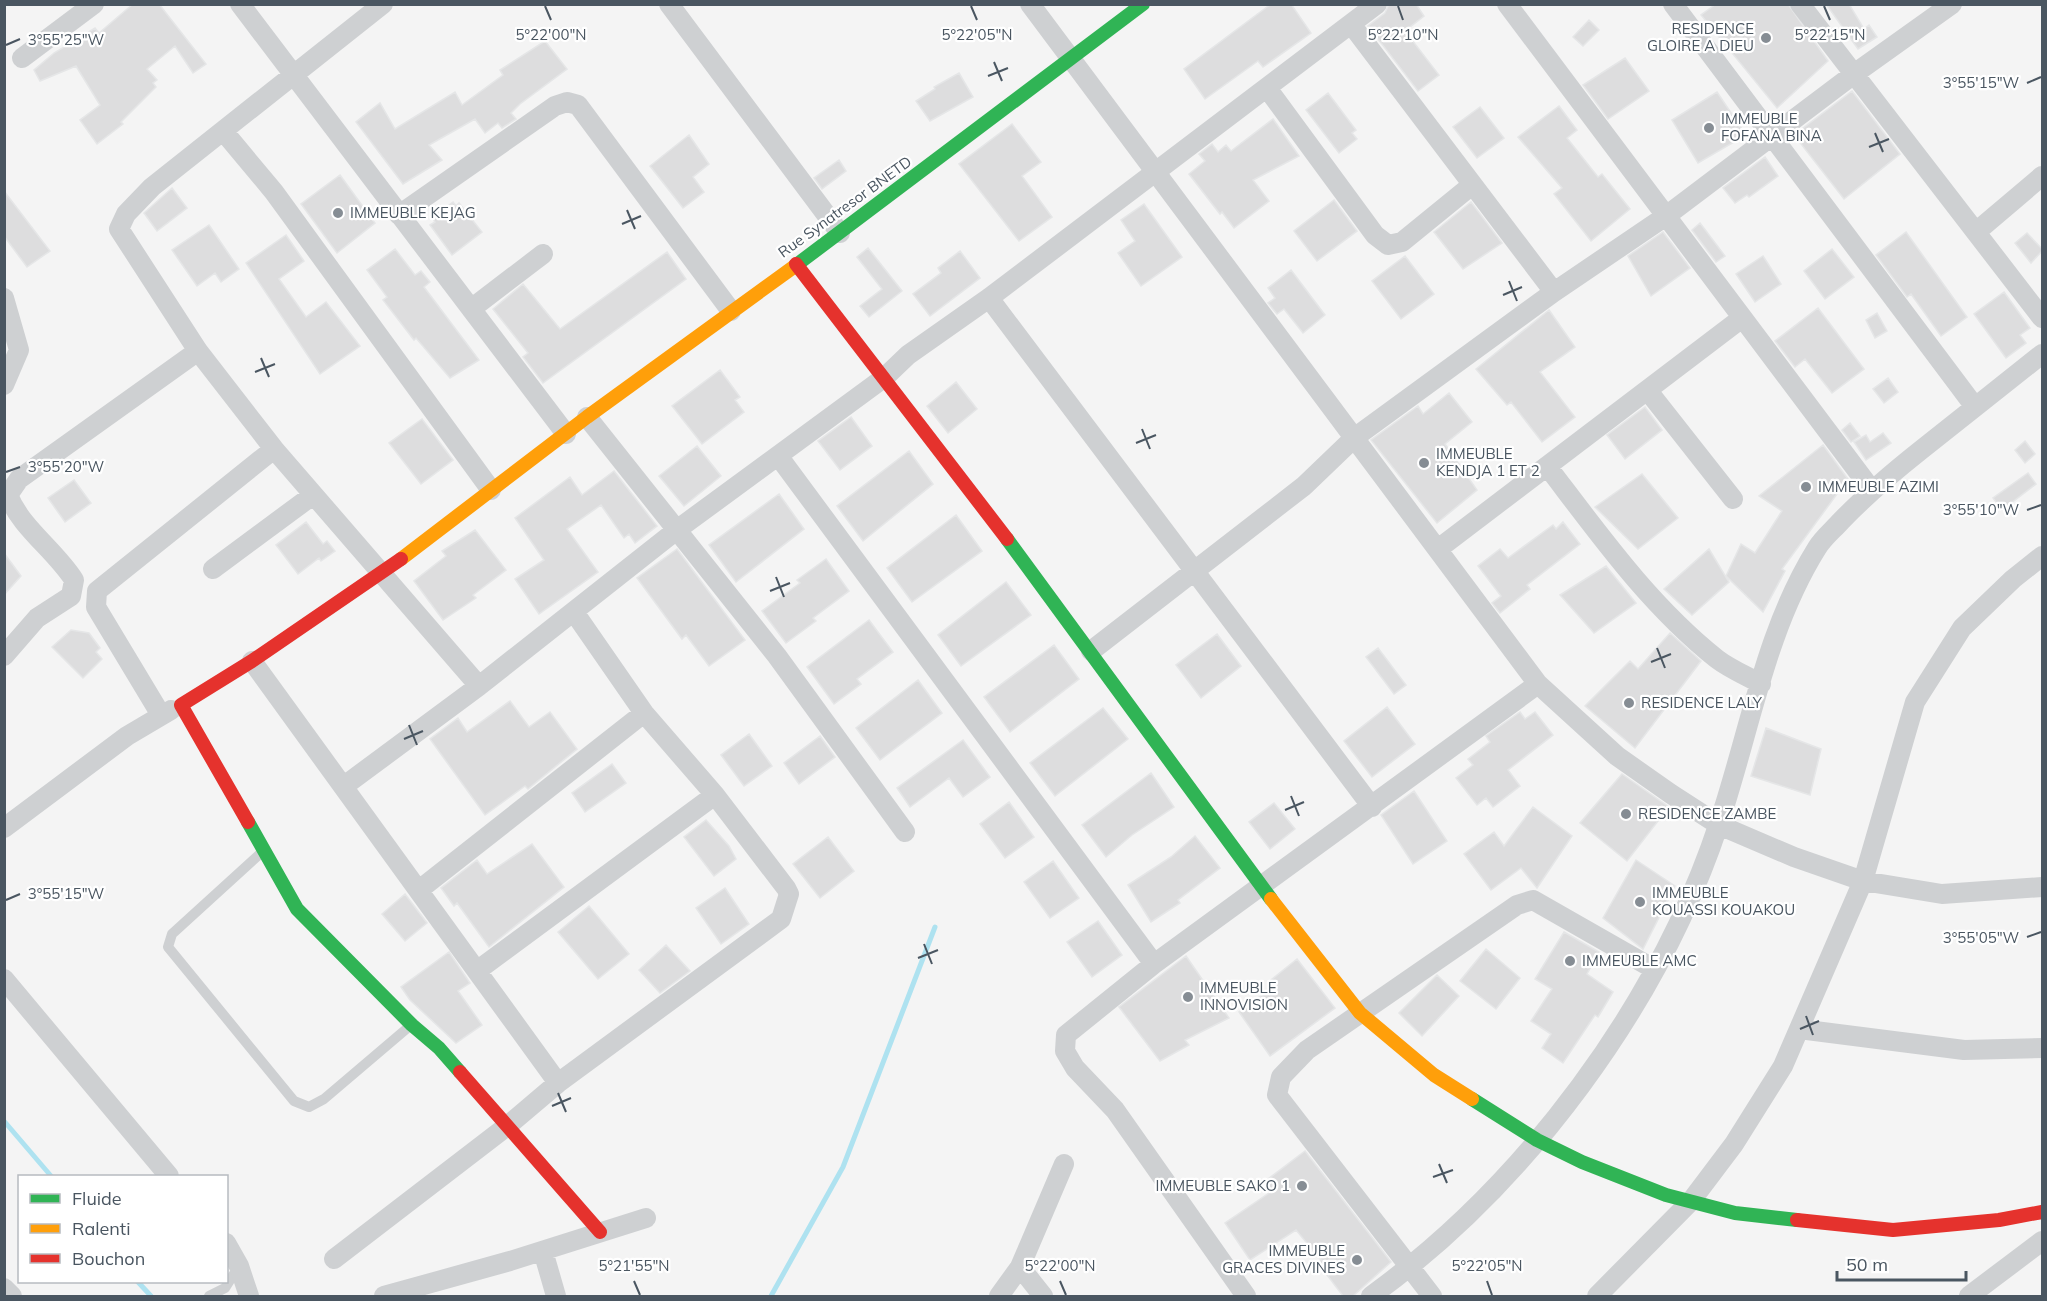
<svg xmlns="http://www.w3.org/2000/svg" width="2047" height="1301" font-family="Mulish,sans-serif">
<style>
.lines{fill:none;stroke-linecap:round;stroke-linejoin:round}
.stream{stroke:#aee2f0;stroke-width:5}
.building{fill:#ddddde;stroke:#e5e6e7;stroke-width:1.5}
.lane{stroke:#ced0d2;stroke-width:10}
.street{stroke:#ced0d2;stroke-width:20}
.fast{stroke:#30b455;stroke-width:14}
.slow{stroke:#ff9f0a;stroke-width:14}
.jam{stroke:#e5322d;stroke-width:14}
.ticks{fill:none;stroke:#4a5661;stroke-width:2}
.poi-dot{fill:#868d94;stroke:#fff;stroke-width:2}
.labels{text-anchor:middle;stroke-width:4.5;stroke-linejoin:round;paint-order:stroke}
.poi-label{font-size:15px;fill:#4a5661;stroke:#fff;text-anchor:start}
.street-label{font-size:15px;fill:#4a5661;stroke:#fff}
.ticks-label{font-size:15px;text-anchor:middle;fill:#4a5661;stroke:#fff;stroke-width:4.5;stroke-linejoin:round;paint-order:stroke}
</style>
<rect width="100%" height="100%" fill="#f4f4f4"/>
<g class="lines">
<!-- stream -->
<path class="stream" d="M4,1121L51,1176
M138,1282L151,1296
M771,1296L843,1167L935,927"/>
</g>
<!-- building -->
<path class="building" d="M133,4H159L206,64L193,73L175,46L147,69L157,80L153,83L156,87L121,122L123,124L97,144L80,120L100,105L76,66L40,81L34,70L54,53L95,28L99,33Z
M1271,4H1291L1311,33L1263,67L1258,61L1205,99L1184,69Z
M1389,4H1416L1424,16L1405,31L1439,75L1418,91L1368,26L1385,13Z
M1716,4H1788L1828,61L1777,108L1701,15Z
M1826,4H1849L1864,29L1869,25L1877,37L1858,49Z
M1589,20L1599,30L1583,46L1573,37Z
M545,41L567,69L520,104L511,113L516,119L502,128L498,123L485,133L475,119L429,145L442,160L403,184L356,122L380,103L395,129L455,92L462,105L503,75L500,70Z
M1625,58L1649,91L1608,119L1583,85Z
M959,73L973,97L930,121L916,101L935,89L934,87Z
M1852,91L1900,154L1844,199L1794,135Z
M1717,92L1746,135L1698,163L1672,120Z
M1328,93L1356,130L1352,133L1357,139L1339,153L1306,110Z
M1559,106L1577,130L1567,138L1598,177L1602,174L1630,209L1591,241L1554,194L1562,188L1518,137Z
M1480,107L1504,138L1477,158L1453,127Z
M1273,119L1299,156L1253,180L1269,201L1234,228L1222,212L1220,214L1189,174L1205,161L1199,154L1212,144L1218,152L1226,145L1231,151Z
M1012,124L1041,162L1022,176L1052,217L1019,241L959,164Z
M689,135L709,164L693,177L704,192L683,208L650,166Z
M1765,157L1778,176L1749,197L1747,195L1735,203L1723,188Z
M839,160L846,171L822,189L814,178Z
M340,175L375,223L337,253L301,204Z
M172,188L187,208L157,231L144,213Z
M4,191L50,251L27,267L4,236Z
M1334,200L1357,231L1317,261L1294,231Z
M453,202L456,206L459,203L482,232L452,255L430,225L435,222L432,218Z
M1471,202L1502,243L1463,269L1434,232Z
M1144,204L1182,257L1141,286L1118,253L1135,241L1121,220Z
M1700,223L1725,256L1716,262L1692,230Z
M209,225L239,269L221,282L215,273L197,286L172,250Z
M1663,232L1690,268L1651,296L1628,256Z
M1906,232L1967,317L1941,336L1911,294L1907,297L1876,255Z
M2027,233L2043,250L2031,263L2015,243Z
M286,235L304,261L279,279L306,317L326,302L360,346L320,374L246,263Z
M868,248L902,291L869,317L860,306L882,289L857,257Z
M395,249L415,275L421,271L430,282L424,287L479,360L450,378L416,338L414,340L383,300L387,297L367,270Z
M1832,249L1854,277L1825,299L1804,271Z
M960,251L980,278L930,316L913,294L941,273L938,268Z
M667,252L686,279L543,383L523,357L528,353L493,309L523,284L560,329Z
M1405,256L1434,294L1401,319L1372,281Z
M1763,256L1781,284L1755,302L1736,274Z
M1291,270L1325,315L1303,333L1284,309L1277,314L1268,303L1275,298L1268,288Z
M2004,292L2030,328L2020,335L2026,343L2006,358L1974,314Z
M1818,308L1864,369L1832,393L1805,359L1795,367L1775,341Z
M1549,310L1575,347L1540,372L1575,417L1542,442L1511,402L1507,405L1476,369Z
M1877,313L1887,331L1875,338L1866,320Z
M720,370L740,397L735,400L744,412L702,444L672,406Z
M1888,378L1898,392L1884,403L1873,389Z
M956,382L977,409L948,433L927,406Z
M1449,393L1472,422L1445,444L1477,490L1437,523L1371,440L1418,406L1423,414Z
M1645,407L1662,430L1625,459L1607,435Z
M851,417L872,446L840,470L818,441Z
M422,419L453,460L421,484L389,443Z
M1850,423L1860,436L1851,442L1842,430Z
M1883,433L1891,443L1866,460L1854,442L1866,435L1870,442Z
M2025,441L2035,454L2025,463L2015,450Z
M1823,445L1848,479L1782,569L1785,571L1763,612L1726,576L1741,544L1755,553L1782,511L1759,496Z
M697,446L721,476L684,506L659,476Z
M909,451L933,484L863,541L837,506Z
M614,471L657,526L635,543L629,534L624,538L601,505L567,529L598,572L539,614L515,579L544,560L515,518L570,477L582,495Z
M2028,473L2036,484L2002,510L1993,498Z
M1642,474L1678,518L1638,549L1595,507Z
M74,480L91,503L65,522L48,498Z
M779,494L804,529L736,582L709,545Z
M956,515L982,551L912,602L887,568Z
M306,522L323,544L327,541L335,551L321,561L319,558L298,574L276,545Z
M1563,522L1580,544L1527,585L1530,589L1500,613L1492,603L1501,596L1478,566L1500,549L1508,558L1553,525L1556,529Z
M475,530L506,570L473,595L476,598L443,620L414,581L446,556L442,551Z
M677,549L745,640L709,666L686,635L682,639L637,578Z
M1709,549L1729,582L1692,615L1664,589Z
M4,553L21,576L4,595Z
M826,559L849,591L813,618L816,621L786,643L762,611L800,583L797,580Z
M1606,566L1636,603L1594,633L1560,595Z
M1006,582L1031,615L961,666L938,635Z
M869,620L893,652L857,679L861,684L834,704L807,667Z
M71,630L89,633L100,648L96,652L102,659L83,678L52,647Z
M1670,633L1701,661L1635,748L1585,706L1630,661L1638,669Z
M1217,634L1241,666L1201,698L1176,665Z
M1054,645L1079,679L1010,732L984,697Z
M1378,648L1406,685L1394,694L1366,657Z
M918,680L942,713L880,760L856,728Z
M510,701L529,727L550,712L577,749L528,789L525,786L485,815L430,739L458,718L467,732Z
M1387,707L1415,744L1372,777L1344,741Z
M1103,708L1128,739L1055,796L1030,763Z
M1520,712L1525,719L1535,712L1553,735L1508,770L1520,786L1493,807L1486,798L1477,805L1456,778L1473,765L1468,759L1490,742L1486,736Z
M1766,728L1821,749L1810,795L1751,776Z
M749,734L772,766L744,786L721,755Z
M820,736L835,757L799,784L784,763Z
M963,740L990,777L963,797L949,778L910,807L897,788Z
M612,764L626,783L585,812L572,793Z
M1151,773L1174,807L1132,835L1106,857L1082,825Z
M1622,774L1669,807L1627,861L1580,823Z
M1414,791L1447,841L1413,864L1381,815Z
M1009,802L1034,837L1005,858L980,824Z
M1274,803L1295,829L1270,849L1249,822Z
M1533,807L1572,836L1537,888L1521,868L1491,890L1464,854L1494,832L1504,846Z
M706,820L729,846L736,859L714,876L684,837Z
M1195,836L1220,868L1178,900L1180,903L1151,922L1128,885L1171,857Z
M828,837L854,871L820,898L793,864Z
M532,844L564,887L489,947L457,903L454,906L441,888L477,860L487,874Z
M1636,860L1675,886L1643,949L1603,918Z
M1053,861L1079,898L1050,918L1024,882Z
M725,888L749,924L721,944L696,908Z
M405,894L427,923L405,941L382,914Z
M589,906L629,954L598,979L558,932Z
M1098,921L1122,955L1092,977L1067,942Z
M1564,932L1599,952L1587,974L1613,992L1598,1017L1595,1015L1563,1063L1542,1048L1551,1034L1531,1021L1552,989L1535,979Z
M666,945L690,971L660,993L639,970Z
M1486,949L1520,978L1496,1009L1460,981Z
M449,952L470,983L458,991L482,1025L456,1043L410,1000L401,987Z
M1186,956L1229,1018L1185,1040L1189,1045L1160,1061L1119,1007Z
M1297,959L1335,1008L1270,1056L1239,1012L1276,985L1271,980Z
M1437,975L1459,996L1422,1036L1399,1013Z
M1305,1151L1391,1262L1353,1296H1343L1318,1263L1321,1260L1296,1230L1250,1260L1225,1223L1269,1193L1264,1182Z"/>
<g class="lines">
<!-- lane -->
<path class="lane" d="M262,852L172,934L168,947L294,1101L309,1107L324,1099L411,1025
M209,1296L225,1288L239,1266"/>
<!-- street -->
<path class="street" d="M240,4L566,434
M383,4L152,187L126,214L119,229L198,351L274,449L479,686
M669,4L840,233
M1030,4L1538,684L1617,756L1671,794L1719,825L1794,857L1863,881L1942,894L2042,887
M1507,4L1871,489
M1673,4L1975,407
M1800,4L2042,318
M1351,24L1554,292
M22,58L94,4
M1267,88L1375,235L1388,245L1402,242L1472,185
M224,132L274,192L491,490
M399,215L555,106L567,102L578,105L731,311
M1976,232L2042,176
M4,298L19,350L4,385
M989,298L1372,807
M471,309L543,254
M1648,391L1733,499
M587,417L777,656L905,832
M779,457L1154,964
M1547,466C1599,534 1649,605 1717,659C1730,669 1747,676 1761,684
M1438,549L1742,318
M213,569L313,495
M1091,651L1304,486L1354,438L1554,292L1666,216L1854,74L1952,4
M4,656L37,618L71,596L74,580C55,550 21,528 8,495L19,479L198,351
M252,661L558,1083
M161,715L96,607L97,591L274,449
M344,786L479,686L678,529L885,377L908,355L989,298L1377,4
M4,828L127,736L171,710
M419,890L644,713
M478,970L715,795
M4,979L169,1176
M1799,1029L1964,1050L2042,1048
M226,1243L239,1266L249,1296
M543,1251L556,1296
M334,1259L506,1127L558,1083L781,919L789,894L786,888L715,795L644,713L574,612
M1020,1267L1043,1296
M4,1288L12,1296
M384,1296L510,1261L646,1218
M999,1296L1020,1267L1064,1164
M1246,1296L1115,1110L1075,1068L1065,1051L1066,1035L1154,964L1538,684
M1371,1296C1526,1184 1659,1005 1719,823C1750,731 1765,631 1817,548C1823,538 1833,530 1841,521C1866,495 1892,473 1921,450C1961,418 2002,386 2042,354
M1432,1296L1277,1095L1281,1077L1307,1050L1517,905L1533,900L1654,969
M1597,1296L1691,1201L1734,1144L1783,1066L1863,881L1915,702L1962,628L2013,579L2042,556
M1969,1296L2042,1241"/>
<!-- fast -->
<path class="fast" d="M795,266L1143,4
M1007,539L1271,899
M248,822L297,909L412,1025L439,1048L460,1072
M1472,1099L1537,1140L1582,1162L1666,1195L1735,1213L1797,1220"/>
<!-- slow -->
<path class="slow" d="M401,559L587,417L795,266
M1271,899L1360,1013L1434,1075L1472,1099"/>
<!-- jam -->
<path class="jam" d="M796,264L1007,539
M248,822L181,705L252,661L401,559
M460,1072L600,1232
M1797,1220L1893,1230L1999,1220L2042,1212"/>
</g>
<!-- ticks -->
<path class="ticks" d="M545,6L551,20M971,6L977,20M1398,6L1403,20M1824,6L1830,20M6,45L20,39M994,62L1002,81M988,76L1008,68M2027,83L2041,77M1875,133L1883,152M1869,147L1889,139M627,210L635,229M622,224L641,216M1509,281L1517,301M1503,295L1522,287M261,358L269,377M255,372L275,364M1142,429L1150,449M1136,443L1156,435M6,472L20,467M2027,510L2041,505M776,577L784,597M770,591L790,583M1657,648L1665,668M1651,662L1671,654M409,725L417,745M404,739L423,731M1291,796L1299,816M1285,810L1304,802M6,900L20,894M2027,937L2041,932M924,944L932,964M918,958L938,950M1806,1016L1813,1035M1800,1029L1819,1021M558,1093L566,1112M552,1106L571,1098M1439,1164L1447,1183M1433,1177L1453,1170M634,1281L640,1295M1060,1281L1066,1295M1487,1281L1492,1295"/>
<!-- markers -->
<g class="poi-dot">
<circle cx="1766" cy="38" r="6"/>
<circle cx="1709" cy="128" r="6"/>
<circle cx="338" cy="213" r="6"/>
<circle cx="1424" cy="463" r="6"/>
<circle cx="1806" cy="487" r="6"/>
<circle cx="1629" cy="703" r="6"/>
<circle cx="1626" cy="814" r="6"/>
<circle cx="1640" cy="902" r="6"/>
<circle cx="1570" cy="961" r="6"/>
<circle cx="1188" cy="997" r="6"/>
<circle cx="1302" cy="1186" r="6"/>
<circle cx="1357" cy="1260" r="6"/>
</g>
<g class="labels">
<!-- poi labels -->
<g class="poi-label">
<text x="1754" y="34" text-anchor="end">RESIDENCE<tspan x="1754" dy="17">GLOIRE A DIEU</tspan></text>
<text x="1721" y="124">IMMEUBLE<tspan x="1721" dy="17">FOFANA BINA</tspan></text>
<text x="350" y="218">IMMEUBLE KEJAG</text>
<text x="1436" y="459">IMMEUBLE<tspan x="1436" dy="17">KENDJA 1 ET 2</tspan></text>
<text x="1818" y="492">IMMEUBLE AZIMI</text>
<text x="1641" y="708">RESIDENCE LALY</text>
<text x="1638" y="819">RESIDENCE ZAMBE</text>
<text x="1652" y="898">IMMEUBLE<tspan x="1652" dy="17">KOUASSI KOUAKOU</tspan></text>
<text x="1582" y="966">IMMEUBLE AMC</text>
<text x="1200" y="993">IMMEUBLE<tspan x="1200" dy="17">INNOVISION</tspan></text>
<text x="1290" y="1191" text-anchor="end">IMMEUBLE SAKO 1</text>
<text x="1345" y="1256" text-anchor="end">IMMEUBLE<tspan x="1345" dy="17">GRACES DIVINES</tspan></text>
</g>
<!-- street labels -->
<g class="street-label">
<text transform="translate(845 207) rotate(-36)" y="5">Rue Synatresor BNETD</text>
</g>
</g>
<g class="ticks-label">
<text x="551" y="40">5°22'00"N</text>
<text x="977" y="40">5°22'05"N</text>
<text x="1403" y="40">5°22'10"N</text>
<text x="1830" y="40">5°22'15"N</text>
<text x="66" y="45">3°55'25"W</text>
<text x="1981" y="88">3°55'15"W</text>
<text x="66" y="472">3°55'20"W</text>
<text x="1981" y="515">3°55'10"W</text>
<text x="66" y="899">3°55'15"W</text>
<text x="1981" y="943">3°55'05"W</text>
<text x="634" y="1271">5°21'55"N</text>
<text x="1060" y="1271">5°22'00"N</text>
<text x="1487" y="1271">5°22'05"N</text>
</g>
<!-- border -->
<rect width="2047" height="1301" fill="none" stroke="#4a5661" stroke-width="12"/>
<!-- legend -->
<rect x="18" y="1175" width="210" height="108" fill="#ffffff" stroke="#b7bbc0" stroke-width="1.5"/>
<rect x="30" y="1194" width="30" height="9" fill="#30b455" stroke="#b7bbc0" stroke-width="1.5"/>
<text x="72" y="1205" font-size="18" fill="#4a5661">Fluide</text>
<rect x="30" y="1224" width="30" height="9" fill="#ff9f0a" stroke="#b7bbc0" stroke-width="1.5"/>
<text x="72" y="1235" font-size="18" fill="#4a5661">Ralenti</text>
<rect x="30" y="1254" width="30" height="9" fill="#e5322d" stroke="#b7bbc0" stroke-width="1.5"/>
<text x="72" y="1265" font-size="18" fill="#4a5661">Bouchon</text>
<!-- scale -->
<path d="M1837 1271v9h129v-9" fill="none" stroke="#4a5661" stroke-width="3"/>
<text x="1846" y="1271" font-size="18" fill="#4a5661" stroke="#ffffff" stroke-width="4.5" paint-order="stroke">50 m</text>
</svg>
